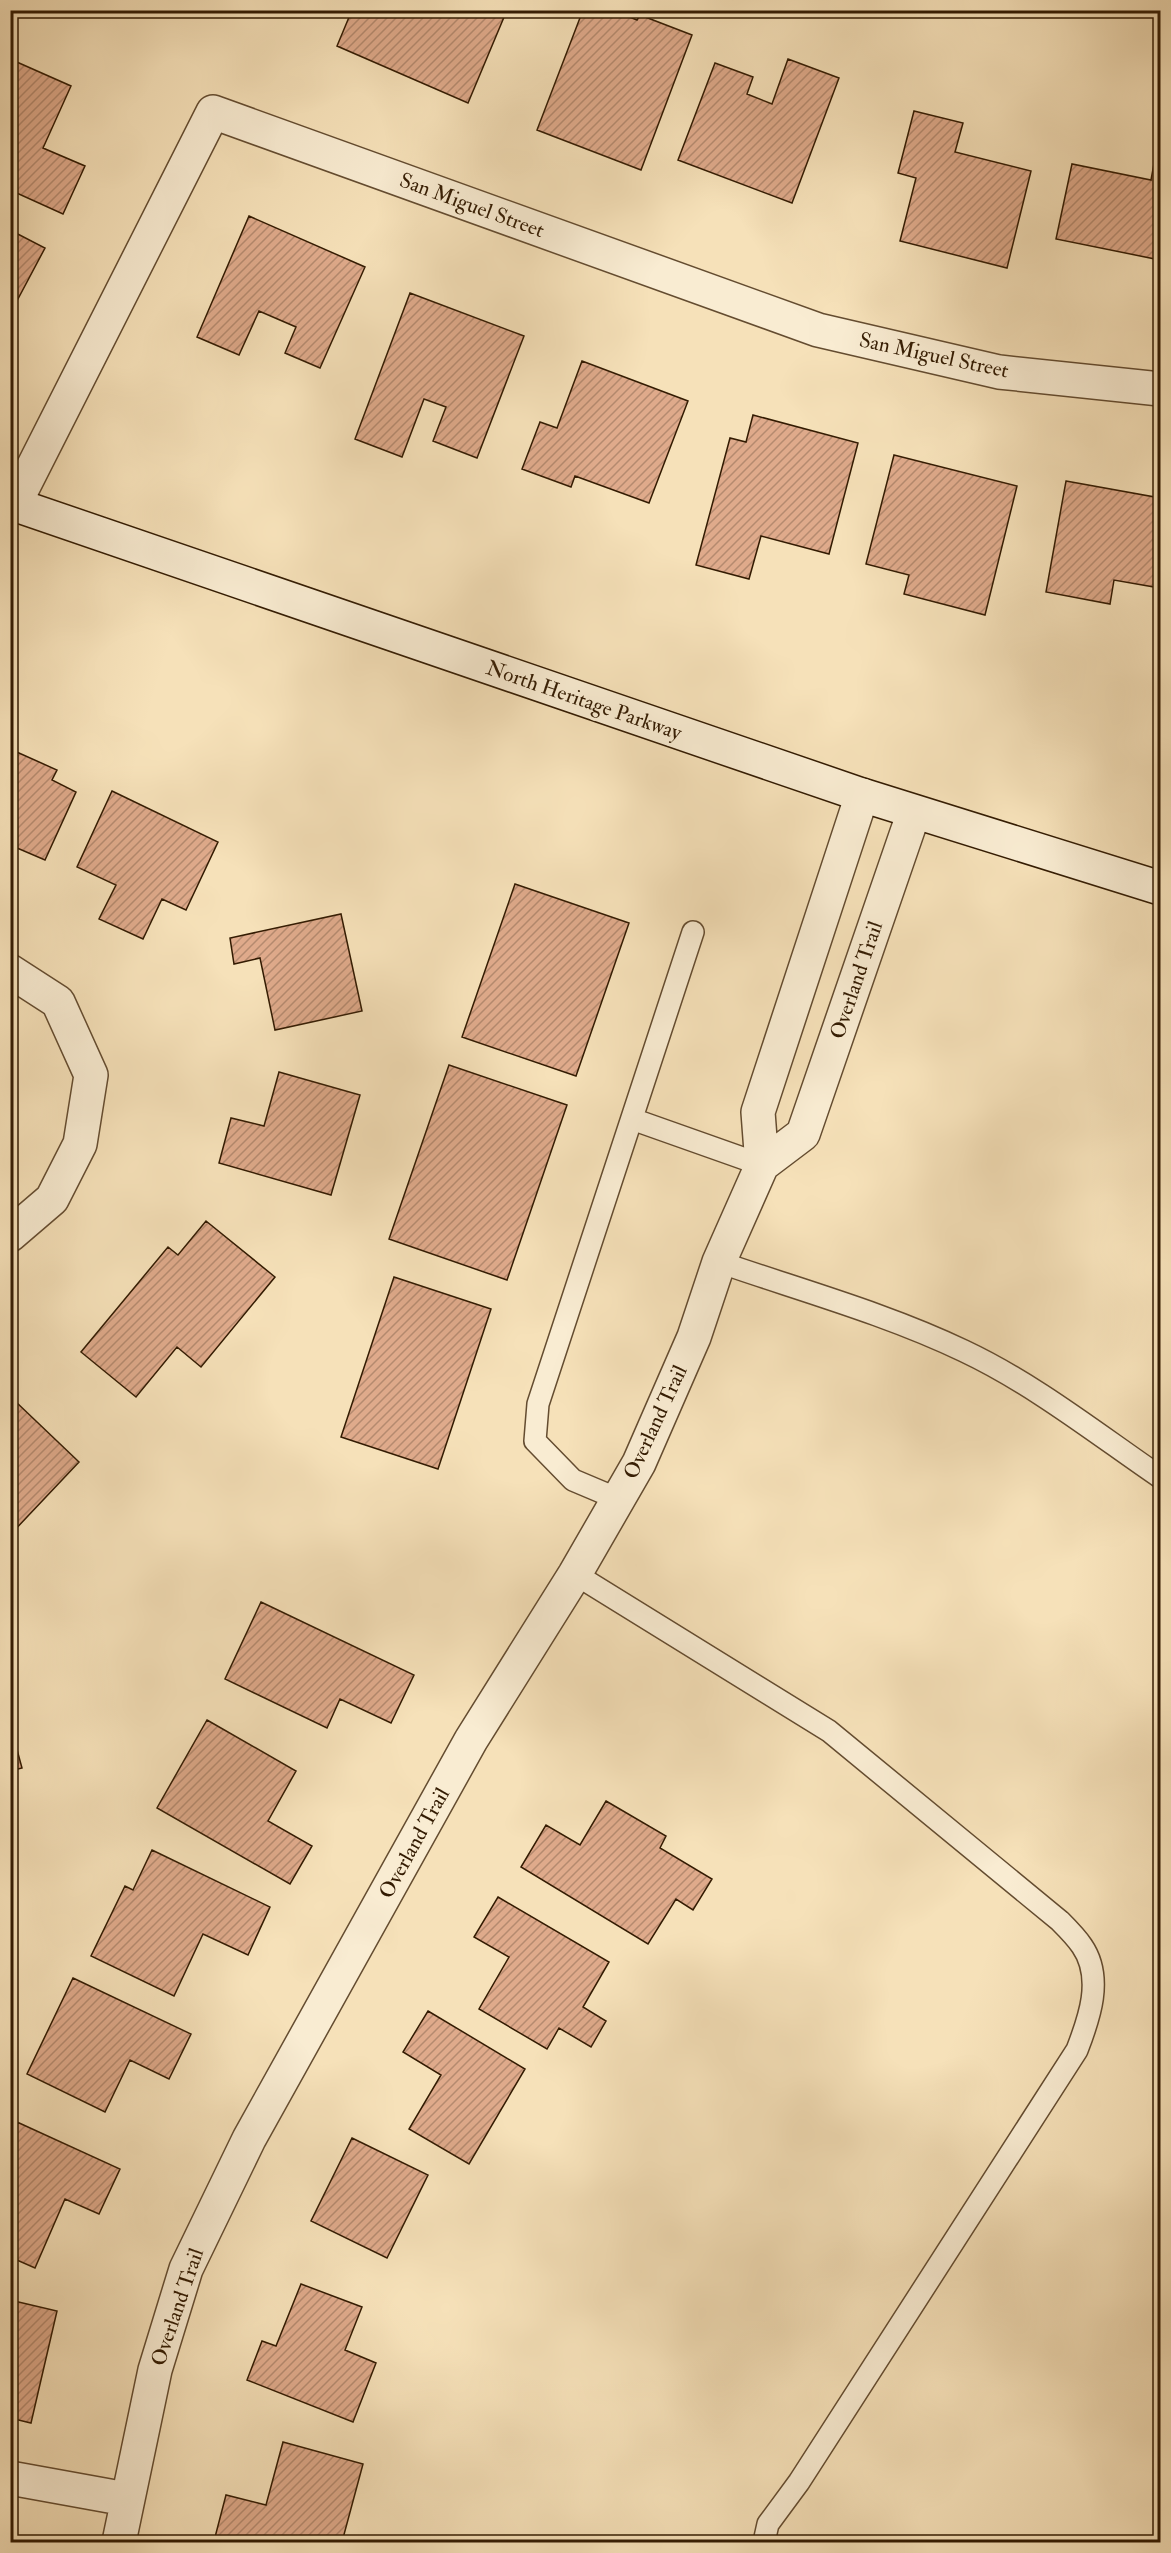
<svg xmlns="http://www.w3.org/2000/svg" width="1171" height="2553" font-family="'IM FELL Double Pica',serif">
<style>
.building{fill:url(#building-hatch);stroke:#331b02;stroke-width:1.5}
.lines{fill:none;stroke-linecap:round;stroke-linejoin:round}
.service-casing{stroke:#644c30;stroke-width:24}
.minor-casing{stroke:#644c30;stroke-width:36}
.secondary-casing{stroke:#331b02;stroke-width:36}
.service{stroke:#f9ecd2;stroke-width:21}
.minor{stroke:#f9ecd2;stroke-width:33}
.secondary{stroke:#f9ecd2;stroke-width:33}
.labels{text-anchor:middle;stroke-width:6;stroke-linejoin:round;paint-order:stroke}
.street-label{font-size:21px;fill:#331b02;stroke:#f9ecd2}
</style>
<defs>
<pattern id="building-hatch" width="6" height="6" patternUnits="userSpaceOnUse" patternTransform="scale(1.5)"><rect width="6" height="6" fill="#dfaa8b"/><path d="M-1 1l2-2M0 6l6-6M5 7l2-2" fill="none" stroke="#b58a6f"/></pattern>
</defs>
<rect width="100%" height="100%" fill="#f6e1b9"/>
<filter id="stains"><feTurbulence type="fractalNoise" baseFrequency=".00333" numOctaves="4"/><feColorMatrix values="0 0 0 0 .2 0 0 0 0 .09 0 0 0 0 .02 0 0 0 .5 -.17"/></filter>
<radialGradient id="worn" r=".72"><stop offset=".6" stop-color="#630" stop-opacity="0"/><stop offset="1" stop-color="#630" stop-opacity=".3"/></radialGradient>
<!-- building -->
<path class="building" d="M352,10H507L468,103L337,46Z
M583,10H612L637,20L640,15L692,35L641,170L537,130Z
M10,59L71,86L43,148L85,166L63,214L10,190Z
M788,59L839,78L792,203L678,160L715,63L753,77L747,94L772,104Z
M914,111L963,123L955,152L1031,171L1007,268L900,241L916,178L898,173Z
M1158,142L1160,143V260L1056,239L1072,164L1151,180Z
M249,216L365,267L320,368L285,353L296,327L259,311L239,355L197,337Z
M10,230L45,248L10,314Z
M410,293L524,336L477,458L433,441L446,407L424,399L402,457L355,439Z
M582,361L688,401L649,503L575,476L571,487L522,469L540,422L557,428Z
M753,415L858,443L829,554L761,536L749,579L696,565L730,438L746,442Z
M894,455L1017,486L985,615L904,594L909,575L866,564Z
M1066,481L1160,498V588L1114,580L1110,604L1046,592Z
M10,749L57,770L52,780L76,792L45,860L10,845Z
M112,791L218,842L186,910L162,899L143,939L99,919L116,885L77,867Z
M515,884L629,923L576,1076L462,1037Z
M341,914L362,1011L275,1030L260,958L234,964L230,938Z
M449,1065L567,1105L507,1280L389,1239Z
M279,1072L360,1095L331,1195L219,1163L231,1118L264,1126Z
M206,1221L275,1277L201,1367L177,1347L136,1397L81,1352L168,1247L178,1255Z
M394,1277L491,1309L438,1469L341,1437Z
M15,1401L79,1462L10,1535V1406Z
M261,1602L414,1675L391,1723L340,1699L327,1728L225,1679Z
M207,1720L296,1771L268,1821L312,1846L290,1884L157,1808Z
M10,1724L22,1768L10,1771Z
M606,1801L666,1836L660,1848L712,1879L693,1910L676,1899L648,1944L521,1867L546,1825L580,1845Z
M152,1850L270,1907L248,1955L203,1934L174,1996L91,1956L125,1886L133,1890Z
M498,1897L609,1962L583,2007L606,2021L591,2047L559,2028L547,2049L479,2009L509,1957L474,1937Z
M73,1978L191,2034L169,2079L130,2060L105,2112L27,2074Z
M428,2011L525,2069L469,2164L409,2129L441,2075L403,2052Z
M17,2122L120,2169L99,2214L65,2199L35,2268L10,2257V2137Z
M352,2138L428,2175L387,2258L311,2221Z
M301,2284L362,2307L345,2350L376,2363L353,2422L247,2380L262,2341L276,2346Z
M10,2300L57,2311L31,2423L10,2418Z
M283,2442L363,2464L342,2542L214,2541L226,2495L266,2505Z"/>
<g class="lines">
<!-- service casing -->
<g class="service-casing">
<path id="service" d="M632,1119L762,1165
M719,1262C800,1290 887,1314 964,1351C1034,1384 1097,1434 1160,1477
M618,1499L573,1480L535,1441L538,1404L693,932
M575,1574L829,1731L1060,1921C1068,1929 1076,1937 1082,1946C1104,1978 1089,2019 1077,2050L799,2482L768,2524L764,2542"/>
</g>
<!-- minor casing -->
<g class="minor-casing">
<path id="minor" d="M14,505L213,112L818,330L999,372L1160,389
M10,971L58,1002L91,1075L80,1144L52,1199L10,1235
M762,1165L803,1134L914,812
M10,2478L126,2499
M119,2542L155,2370L186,2269L249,2139L471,1740L575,1574L639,1463L694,1337L719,1262L762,1165L758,1112L862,795"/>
</g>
<!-- secondary casing -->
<g class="secondary-casing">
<path id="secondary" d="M10,503L862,795L1160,888"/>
</g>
<!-- service -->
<use href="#service" class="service"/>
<!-- minor -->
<use href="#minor" class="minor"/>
<!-- secondary -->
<use href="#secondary" class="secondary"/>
</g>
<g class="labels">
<!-- street labels -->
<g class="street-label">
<text transform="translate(472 205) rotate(20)" y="7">San Miguel Street</text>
<text transform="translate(934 355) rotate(12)" y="7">San Miguel Street</text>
<text transform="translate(584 700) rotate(19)" y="7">North Heritage Parkway</text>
<text transform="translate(856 980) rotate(-71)" y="7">Overland Trail</text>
<text transform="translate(655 1422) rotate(-65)" y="7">Overland Trail</text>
<text transform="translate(414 1843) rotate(-61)" y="7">Overland Trail</text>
<text transform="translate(177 2307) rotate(-71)" y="7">Overland Trail</text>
</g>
</g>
<!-- margin -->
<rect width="1171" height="2553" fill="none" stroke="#f6e1b9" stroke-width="36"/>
<rect x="12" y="12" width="1147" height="2529" fill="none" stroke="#331b02" stroke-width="3"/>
<rect x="18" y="18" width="1135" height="2517" fill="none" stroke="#331b02" stroke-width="1.5"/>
<rect width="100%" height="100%" filter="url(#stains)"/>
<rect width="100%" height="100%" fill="url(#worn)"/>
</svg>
